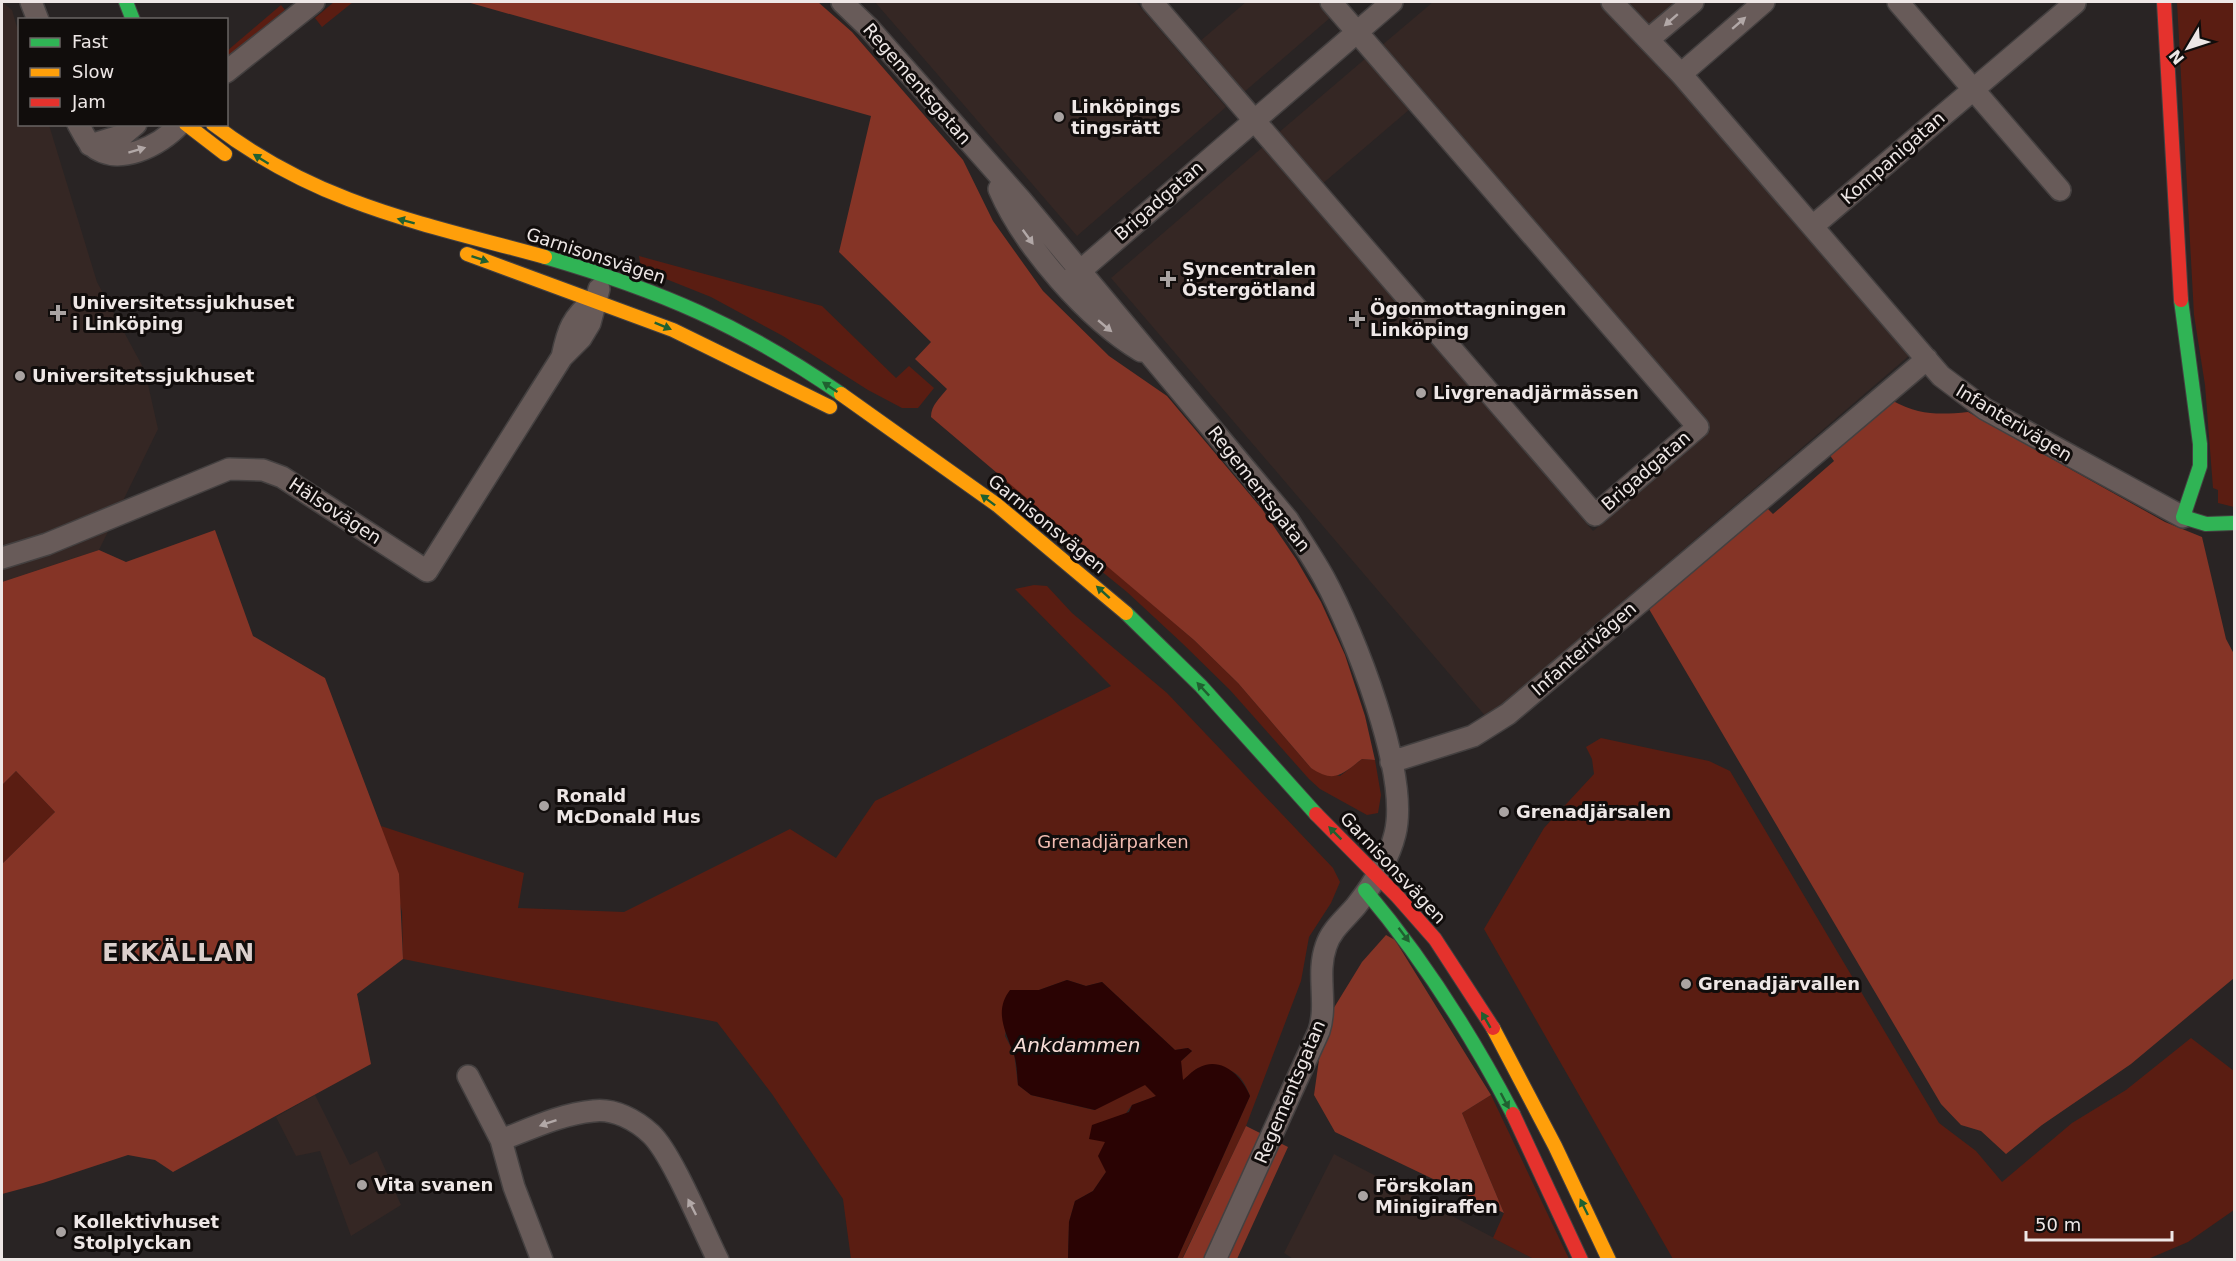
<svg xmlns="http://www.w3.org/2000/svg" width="2236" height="1261" font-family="'DejaVu Sans',sans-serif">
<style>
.built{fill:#352724}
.green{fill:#5a1d12}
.forest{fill:#853426}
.water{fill:#2a0303}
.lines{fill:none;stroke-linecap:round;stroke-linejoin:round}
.street-casing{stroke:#444040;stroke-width:24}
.fast-casing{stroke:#444040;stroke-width:16}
.slow-casing{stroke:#444040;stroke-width:16}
.jam-casing{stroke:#444040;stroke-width:16}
.street{stroke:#685b59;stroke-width:21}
.fast{stroke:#30b455;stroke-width:14}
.slow{stroke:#ff9f0a;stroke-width:14}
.jam{stroke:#e5322d;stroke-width:14}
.oneway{fill:#b2a8a7}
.oneway2{fill:#206030}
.poi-dot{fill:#a9a3a2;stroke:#110d0c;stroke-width:2}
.labels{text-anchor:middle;stroke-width:6;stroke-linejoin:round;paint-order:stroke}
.street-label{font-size:18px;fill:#eee7e6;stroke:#110d0c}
.poi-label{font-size:18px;font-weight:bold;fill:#eee7e6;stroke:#110d0c;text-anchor:start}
.park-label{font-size:18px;fill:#f2bdb2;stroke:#110d0c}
.water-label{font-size:20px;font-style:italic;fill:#f7dcd6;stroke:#110d0c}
.district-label{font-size:24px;font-weight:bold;letter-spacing:1.5px;fill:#dcd0cd;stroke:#110d0c}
</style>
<rect width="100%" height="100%" fill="#292424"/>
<!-- built -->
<path class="built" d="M2,2L12,10L19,34L20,124L49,125L97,282L145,371L158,429L99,550L2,582Z
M875,2H1136L1226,107L1077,236Z
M1246,2H1318L1331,17L1243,93L1199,42Z
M1433,2H1601L1627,32L1644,44L1911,354L1487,718L1111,278L1264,146L1593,531L1710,431L1381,46Z
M1623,2H1677L1646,28Z
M1366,58L1410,109L1321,185L1277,134Z
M315,1095L350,1165L377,1151L401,1205L351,1236L320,1151L296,1156L276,1117Z
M1334,1154L1534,1259L1295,1260L1284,1253Z"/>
<!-- green -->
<path class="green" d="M334,2H353L322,27L315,18Z
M2177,2H2234V507L2218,503V490L2213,488L2205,385L2194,315Z
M281,5L285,10L227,58V51Z
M639,256L822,306L896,378L909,366L934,388L918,408H902L868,390L783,336L711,297L641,269Z
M991,466L1194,640L1238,683L1311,768L1340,776L1362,759L1375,760L1381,795L1378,813L1367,815L1320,789L1309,779L1230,690L1182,643L1127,592L1025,509Z
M1034,585L1047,586L1072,613L1167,693L1333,868L1340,882L1331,903L1309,937L1301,981L1246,1126L1182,1259H1177L1250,1096C1239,1066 1227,1068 1198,1068L1182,1081L1181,1061L1192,1051L1188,1048L1175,1050L1102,982L1086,986L1067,980L1039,990L1011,991L1005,1036L1014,1053L1018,1085L1031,1095L1094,1110L1145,1084L1157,1096L1132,1105L1105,1142L1106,1172L1093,1191L1075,1201L1069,1222L1068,1259H851L843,1199L772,1094L717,1022L403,959L402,912L381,826L524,873L518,908L624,912L790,829L836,858L875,801L1111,686L1015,589Z
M1601,738L1709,761L1730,771L1939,1123L1976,1151L2002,1182L2072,1123L2126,1090L2191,1038L2234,1071V1210L2188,1242L2148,1259H1673L1484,929L1544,828L1594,774L1592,759L1586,747Z
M16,771L55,812L2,864V785Z
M1491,1095L1569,1259H1534L1493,1238L1504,1213L1462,1113Z"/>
<!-- forest -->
<path class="forest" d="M467,2H818L852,32L963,160L993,221L1043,291L1109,356L1167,396L1262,509L1296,559L1321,602L1345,655L1365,716L1375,760L1362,759C1342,774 1335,784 1311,768L1238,683L1194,640L931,417C931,405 940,398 947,389L915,359L931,342L839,252L871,116Z
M1893,401C1919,415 1939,415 1968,412L2165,522L2202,537L2226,639L2234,654V978L2131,1064L2042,1125L2006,1154L1981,1131L1961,1125L1941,1104L1649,609L1766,507L1773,514L1834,461L1829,454Z
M215,530L253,636L325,678L399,874L403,959L357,994L371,1064L173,1172L155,1160L128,1155L43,1183L2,1194V864L55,812L16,771L2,785V582L99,550L126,562Z
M1386,935L1395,940L1491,1095L1462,1113L1504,1213L1335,1132L1314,1095L1324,1024L1362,962Z
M1246,1126L1288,1147L1237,1259L1182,1260Z"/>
<!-- water -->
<path class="water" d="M1067,980L1086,986L1102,982L1175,1050L1188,1048L1192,1051L1181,1061L1183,1080C1187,1077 1192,1071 1198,1068C1221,1055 1242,1076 1250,1096L1177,1259H1068L1069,1222L1075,1201L1093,1191L1106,1172L1098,1156L1105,1142L1089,1139L1092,1125L1129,1112L1132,1105L1156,1096L1145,1085L1095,1110L1031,1095L1018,1085C1017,1074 1017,1061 1013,1052C1005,1030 994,1011 1010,990H1039Z"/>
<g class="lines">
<!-- street casing -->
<g class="street-casing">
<path id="street" d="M31,2L38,20
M842,2L869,28L1021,200L1288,520C1300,539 1313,558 1324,578C1354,633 1410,774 1395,834C1389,859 1371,887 1356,906C1345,919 1331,930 1326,946C1316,974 1328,1003 1319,1031L1215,1260
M1152,2L1595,515L1698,427L1331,2
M1612,2L1681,74L1941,376L1985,409L2183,517
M1898,2L2060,190
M1649,39L1693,2
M226,72L314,2
M1681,74L1764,2
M78,124C82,131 86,140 91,145C117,168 160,146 180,124
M90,145L123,135L136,124
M999,189C1024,247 1088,319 1141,351
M1813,226L2075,3
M1065,284L1392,2
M562,357C568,328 572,319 594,299
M2,558L47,544L229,469L263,470L282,477L427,571L562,357L581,338L590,323L599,289
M1391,762L1473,736L1508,714L1927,359
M468,1076L501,1140L514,1187L542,1260
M501,1140C530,1129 561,1114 593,1111C614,1108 636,1120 651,1134C672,1154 703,1230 718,1260"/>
</g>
<!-- fast casing -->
<g class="fast-casing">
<path id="fast" d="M126,2L133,20
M545,257C659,290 743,326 841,394
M2181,300L2200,444V466L2183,517L2206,524L2234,523
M1126,613L1201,686L1316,814
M1365,890C1424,960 1471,1034 1513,1114"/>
</g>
<!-- slow casing -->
<g class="slow-casing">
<path id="slow" d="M186,124L225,154
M213,124C317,204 421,223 545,257
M467,254L673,330L830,407
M841,394L997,505L1126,613
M1493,1028L1555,1146L1609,1260"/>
</g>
<!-- jam casing -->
<g class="jam-casing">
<path id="jam" d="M2164,2L2181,300
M1316,814L1398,897L1435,939L1493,1028
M1513,1114L1581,1260"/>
</g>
<!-- street -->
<use href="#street" class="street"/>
<!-- fast -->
<use href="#fast" class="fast"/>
<!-- slow -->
<use href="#slow" class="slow"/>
<!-- jam -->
<use href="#jam" class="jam"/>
</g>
<!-- one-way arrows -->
<defs><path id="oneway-solid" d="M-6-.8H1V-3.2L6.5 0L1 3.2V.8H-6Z" transform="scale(1.5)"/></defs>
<g class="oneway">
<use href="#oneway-solid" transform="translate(1671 20) rotate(139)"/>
<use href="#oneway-solid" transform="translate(1739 23) rotate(-41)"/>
<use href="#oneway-solid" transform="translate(137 150) rotate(-17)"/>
<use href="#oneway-solid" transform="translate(1028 237) rotate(54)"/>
<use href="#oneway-solid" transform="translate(1105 326) rotate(40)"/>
<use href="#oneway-solid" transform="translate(548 1123) rotate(161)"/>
<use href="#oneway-solid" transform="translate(692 1207) rotate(-117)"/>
</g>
<g class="oneway2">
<use href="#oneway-solid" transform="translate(261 159) rotate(-148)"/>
<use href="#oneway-solid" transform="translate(406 221) rotate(-165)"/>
<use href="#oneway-solid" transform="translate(480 259) rotate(19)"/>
<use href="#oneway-solid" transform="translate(663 326) rotate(22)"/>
<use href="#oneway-solid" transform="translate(830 387) rotate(-146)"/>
<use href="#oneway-solid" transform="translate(988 500) rotate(-143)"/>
<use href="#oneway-solid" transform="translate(1103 592) rotate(-138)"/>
<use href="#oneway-solid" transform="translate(1203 689) rotate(-133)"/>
<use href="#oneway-solid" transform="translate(1335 833) rotate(-135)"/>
<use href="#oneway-solid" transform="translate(1404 935) rotate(53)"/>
<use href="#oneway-solid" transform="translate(1486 1020) rotate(-120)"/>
<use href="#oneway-solid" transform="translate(1505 1101) rotate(62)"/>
<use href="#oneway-solid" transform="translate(1584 1207) rotate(-116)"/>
</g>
<!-- markers -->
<g class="poi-dot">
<circle cx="1059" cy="117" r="6"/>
<path d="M1165 270h6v6h6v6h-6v6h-6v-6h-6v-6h6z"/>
<path d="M55 304h6v6h6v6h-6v6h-6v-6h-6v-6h6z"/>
<path d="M1354 310h6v6h6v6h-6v6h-6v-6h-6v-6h6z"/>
<circle cx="20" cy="376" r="6"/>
<circle cx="1421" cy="393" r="6"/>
<circle cx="544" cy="806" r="6"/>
<circle cx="1504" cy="812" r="6"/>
<circle cx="1686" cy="984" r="6"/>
<circle cx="362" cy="1185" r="6"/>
<circle cx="1363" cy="1196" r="6"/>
<circle cx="61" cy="1232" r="6"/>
</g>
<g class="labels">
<!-- street labels -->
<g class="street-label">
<text transform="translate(917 84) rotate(49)" y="6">Regementsgatan</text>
<text transform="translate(1893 158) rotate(-41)" y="6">Kompanigatan</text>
<text transform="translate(1159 201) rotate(-41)" y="6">Brigadgatan</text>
<text transform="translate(596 256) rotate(18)" y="6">Garnisonsvägen</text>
<text transform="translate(2014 423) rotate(31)" y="6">Infanterivägen</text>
<text transform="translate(1646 471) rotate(-41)" y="6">Brigadgatan</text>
<text transform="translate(1259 489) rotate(52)" y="6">Regementsgatan</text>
<text transform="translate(335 511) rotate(33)" y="6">Hälsovägen</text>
<text transform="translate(1047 524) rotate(39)" y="6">Garnisonsvägen</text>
<text transform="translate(1584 649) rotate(-41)" y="6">Infanterivägen</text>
<text transform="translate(1393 868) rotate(47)" y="6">Garnisonsvägen</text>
<text transform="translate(1290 1092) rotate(-67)" y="6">Regementsgatan</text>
</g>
<!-- poi labels -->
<g class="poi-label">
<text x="1071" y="113">Linköpings<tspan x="1071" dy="21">tingsrätt</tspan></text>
<text x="1182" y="275">Syncentralen<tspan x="1182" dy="21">Östergötland</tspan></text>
<text x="72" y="309">Universitetssjukhuset<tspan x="72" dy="21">i Linköping</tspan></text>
<text x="1370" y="315">Ögonmottagningen<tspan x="1370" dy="21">Linköping</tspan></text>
<text x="32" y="382">Universitetssjukhuset</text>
<text x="1433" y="399">Livgrenadjärmässen</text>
<text x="556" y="802">Ronald<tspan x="556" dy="21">McDonald Hus</tspan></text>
<text x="1516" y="818">Grenadjärsalen</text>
<text x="1698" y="990">Grenadjärvallen</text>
<text x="374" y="1191">Vita svanen</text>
<text x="1375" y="1192">Förskolan<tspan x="1375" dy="21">Minigiraffen</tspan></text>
<text x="73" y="1228">Kollektivhuset<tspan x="73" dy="21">Stolplyckan</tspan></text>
</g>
<!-- park labels -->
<g class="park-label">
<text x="1113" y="848">Grenadjärparken</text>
</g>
<!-- water labels -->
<g class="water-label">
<text x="1077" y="1052">Ankdammen</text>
</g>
<!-- district labels -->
<g class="district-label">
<text x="179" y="961">EKKÄLLAN</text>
</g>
</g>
<!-- border -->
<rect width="2236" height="1261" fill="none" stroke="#eee7e6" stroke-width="6"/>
<!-- legend -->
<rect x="18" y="18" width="210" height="108" fill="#110d0c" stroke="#696463" stroke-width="1.5"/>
<rect x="30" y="38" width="30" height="9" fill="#30b455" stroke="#696463" stroke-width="1.5"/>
<text x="72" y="48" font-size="18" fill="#eee7e6">Fast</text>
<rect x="30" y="68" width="30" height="9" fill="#ff9f0a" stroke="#696463" stroke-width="1.5"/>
<text x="72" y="78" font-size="18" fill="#eee7e6">Slow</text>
<rect x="30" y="98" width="30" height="9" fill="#e5322d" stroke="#696463" stroke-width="1.5"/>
<text x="72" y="108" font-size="18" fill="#eee7e6">Jam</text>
<!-- north arrow -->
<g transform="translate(2188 48) rotate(231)" stroke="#110d0c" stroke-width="4.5" paint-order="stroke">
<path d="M0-4.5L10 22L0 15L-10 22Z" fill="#eee7e6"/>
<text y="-9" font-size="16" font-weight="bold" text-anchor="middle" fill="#eee7e6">N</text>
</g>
<!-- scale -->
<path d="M2026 1231v9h146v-9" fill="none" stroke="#eee7e6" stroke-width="3"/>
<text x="2035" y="1231" font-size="18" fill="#eee7e6" stroke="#110d0c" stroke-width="4.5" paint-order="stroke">50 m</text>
</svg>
